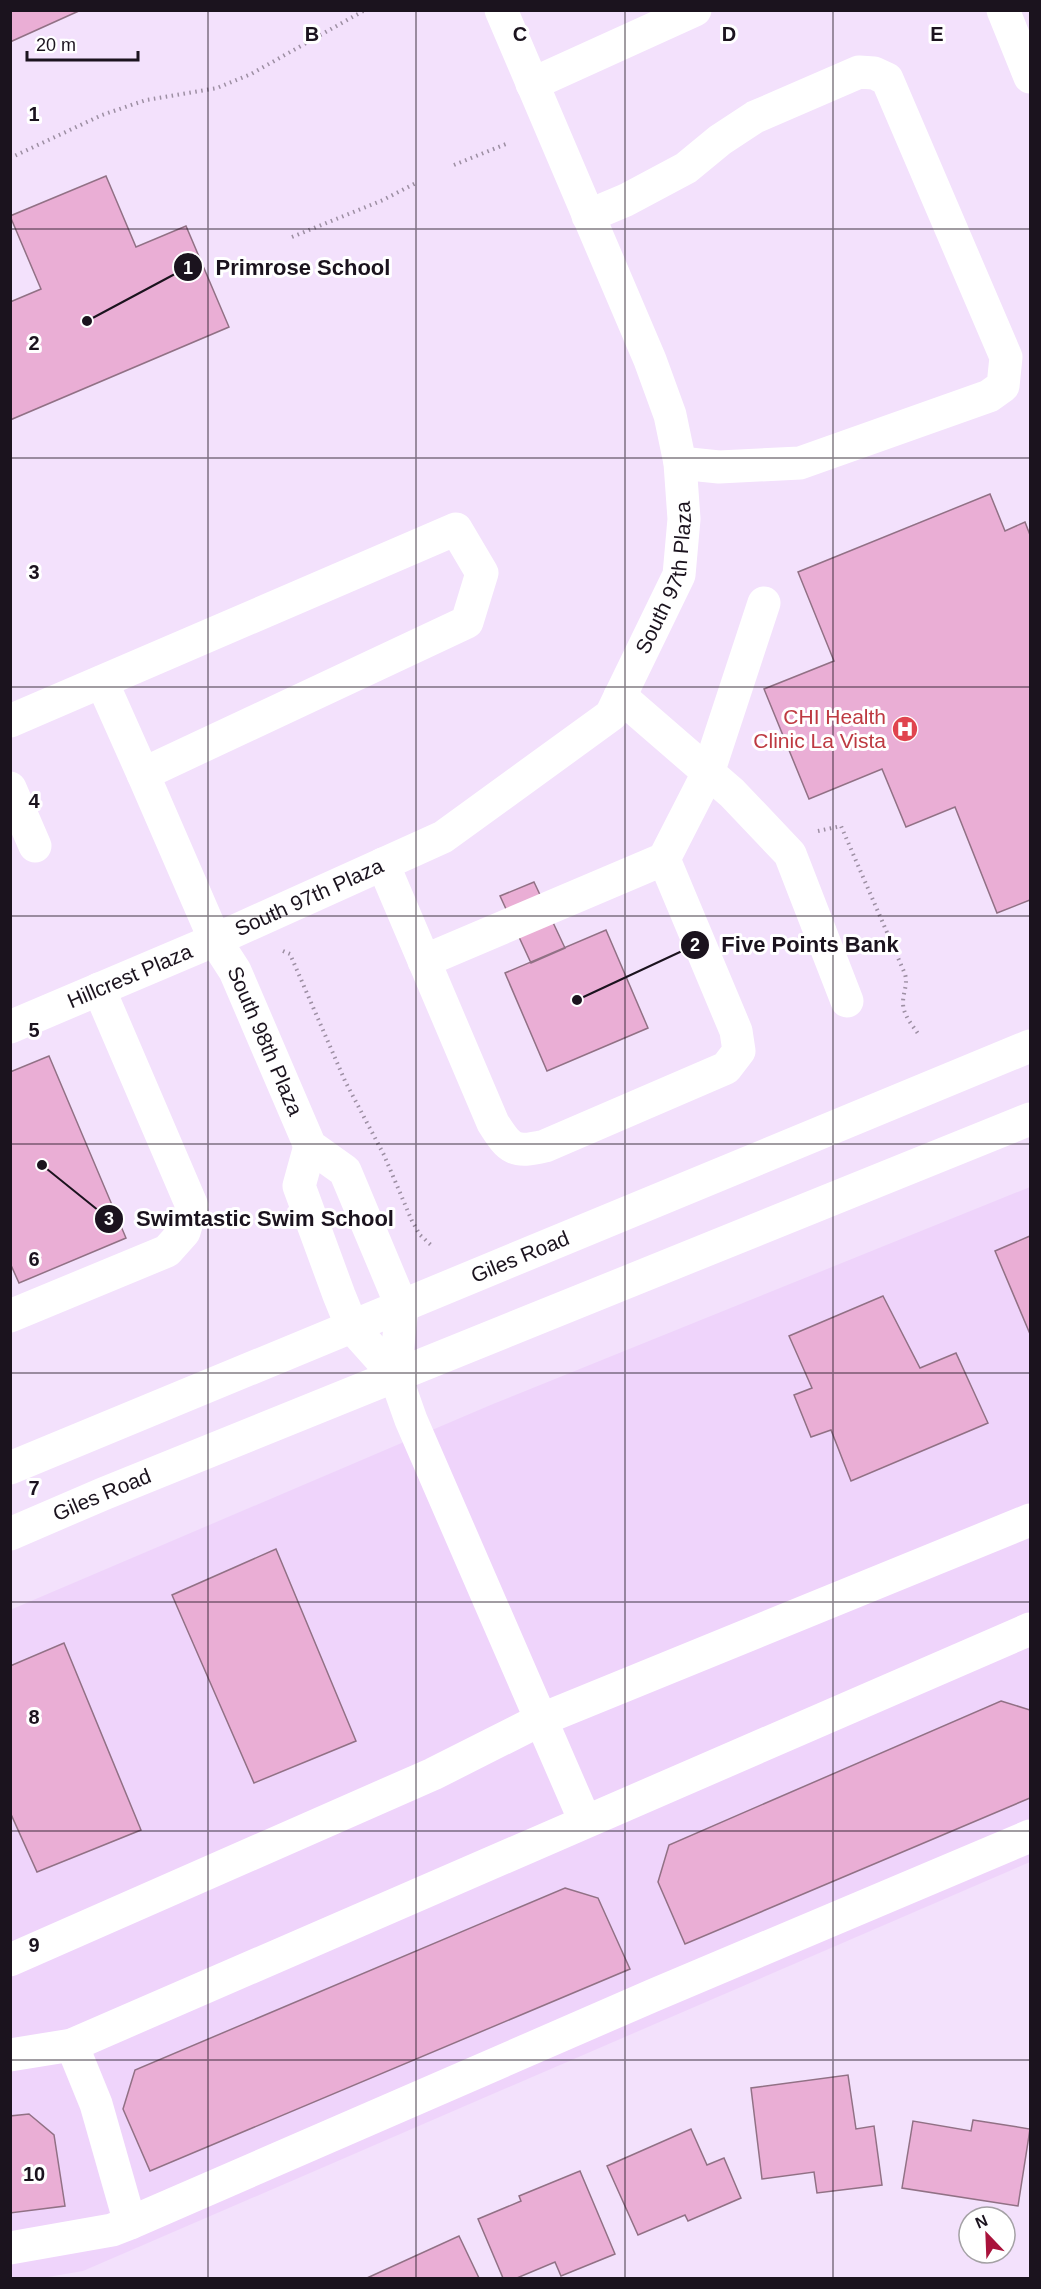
<svg xmlns="http://www.w3.org/2000/svg" width="1041" height="2289" font-family="Helvetica,sans-serif">
<style>
.built{fill:#efd4fb}
.building{fill:#eaaed5;stroke:#917185;stroke-width:1.5}
.lines{fill:none;stroke-linecap:round;stroke-linejoin:round}
.path{stroke:#9d8fa3;stroke-width:4;stroke-dasharray:1.5 4.5;stroke-linecap:butt}
.minor{stroke:#fff;stroke-width:33}
.major{stroke:#fff;stroke-width:33}
.grid{fill:none;stroke:#1b131e;stroke-width:1.5;stroke-opacity:0.55}
.labels{text-anchor:middle;stroke-width:6;stroke-linejoin:round;paint-order:stroke}
.street-label{font-size:21px;fill:#1b131e;stroke:#fff}
.health-label{font-size:21px;fill:#be3a42;stroke:#fff;text-anchor:end}
.grid-label{font-size:20px;text-anchor:middle;font-weight:bold;fill:#1b131e;stroke:#fff;stroke-width:6;stroke-linejoin:round;paint-order:stroke}
.leader{fill:none;stroke:#1b131e;stroke-width:2}
.callout-dot{fill:#1b131e;stroke:#fff;stroke-width:2}
.mark-label{font-size:18px;text-anchor:middle;font-weight:bold;fill:#fff}
.callout-label{font-size:22px;text-anchor:middle;font-weight:bold;fill:#1b131e;stroke:#fff;stroke-width:6;stroke-linejoin:round;paint-order:stroke}
</style>
<rect width="100%" height="100%" fill="#f3e1fc"/>
<!-- built -->
<path class="built" d="M1030,1187V1862L83,2271L42,2278H10V1610L493,1404Z"/>
<!-- building -->
<path class="building" d="M10,10H81L10,42Z
M106,176L136,247L186,226L229,327L10,420V302L41,289L10,216Z
M990,494L1005,531L1025,522L1030,535V900L997,913L955,807L906,827L882,769L809,799L764,689L834,661L798,572Z
M534,882L565,948L531,963L500,896Z
M606,930L648,1028L547,1071L505,973Z
M49,1056L126,1238L19,1283L10,1263V1072Z
M1030,1236V1334L995,1251Z
M883,1296L920,1368L956,1353L988,1423L851,1481L831,1430L811,1437L794,1395L812,1388L789,1336Z
M276,1549L356,1741L254,1783L172,1595Z
M64,1643L141,1830L37,1872L10,1812V1666Z
M1001,1701L1030,1710V1798L685,1944L658,1882L669,1845Z
M565,1888L598,1898L630,1969L150,2171L123,2109L135,2070Z
M848,2075L856,2129L874,2126L882,2185L817,2193L814,2172L762,2179L751,2088Z
M29,2114L54,2135L65,2206L10,2213V2116Z
M973,2120L1030,2129L1018,2206L902,2188L913,2121L971,2131Z
M691,2129L707,2165L724,2158L741,2198L688,2221L685,2215L638,2235L607,2166Z
M580,2171L615,2254L561,2276L555,2262L517,2278H503L478,2219L521,2201L519,2196Z
M459,2236L479,2278H367Z"/>
<g class="lines">
<!-- path -->
<path class="path" d="M10,158L102,115L146,100L217,88L251,74L365,10
M454,165L506,144
M292,237L383,200L416,183
M818,831L841,826L905,974C908,985 903,992 903,1003C903,1015 913,1026 919,1035
M283,951L290,954L345,1081L384,1155L412,1221L420,1235L431,1245"/>
<!-- minor -->
<g class="minor">
<path d="M532,84L695,10"/>
<path d="M588,216L626,200L686,168L720,140L755,117L859,72L874,73L887,79L1006,357L1003,386L989,396L800,463L719,467L680,463"/>
<path d="M620,696L732,793L790,854L847,1001"/>
<path d="M10,721L456,529L482,573L467,622L143,774L102,682"/>
<path id="s1" d="M143,774L215,940L235,971L310,1146L345,1171L402,1307L395,1375"/>
<path d="M10,788L35,846"/>
<path d="M383,864L493,1123C510,1150 514,1153 545,1146L726,1068L739,1051L736,1031L664,859"/>
<path d="M424,961L664,859L708,773L764,603"/>
<path id="s2" d="M10,1027L215,940L443,837L611,715L679,575L684,519L680,463L670,415L650,360L501,10"/>
<path d="M310,1146L299,1186L339,1295L352,1327L395,1375L411,1420L585,1821"/>
<path d="M10,1316L167,1251L184,1232L192,1206L99,989"/>
<path d="M10,1960L433,1774L540,1720L1030,1520"/>
<path d="M72,2045L96,2104L130,2223"/>
<path d="M10,2055L72,2045L1030,1629"/>
<path d="M10,2248L112,2230L130,2223L654,1995L1030,1836"/>
</g>
<!-- major -->
<g class="major">
<path d="M1003,10L1030,77"/>
<path id="s3" d="M10,1468L1030,1046"/>
<path id="s4" d="M10,1534L103,1494L1030,1119"/>
</g>
</g>
<!-- grid -->
<path class="grid" d="M208,10V2278M416,10V2278M625,10V2278M833,10V2278M10,229H1030M10,458H1030M10,687H1030M10,916H1030M10,1144H1030M10,1373H1030M10,1602H1030M10,1831H1030M10,2060H1030"/>
<!-- icons -->
<defs>
<g id="hospital-disc" transform="scale(1.35)"><circle r="9.5" fill="#e0444e" stroke="#fff"/><path d="M-5-5h3v3.5h4V-5h3V5h-3V1.5h-4V5h-3Z" fill="#fff"/></g>
</defs>
<g fill-rule="evenodd">
<use href="#hospital-disc" x="905" y="729"/>
</g>
<g class="labels">
<!-- street labels -->
<g class="street-label">
<text dy="7" stroke="none"><textPath href="#s2" startOffset="830">South 97th Plaza</textPath></text>
<text dy="7" stroke="none"><textPath href="#s2" startOffset="326">South 97th Plaza</textPath></text>
<text dy="7" stroke="none"><textPath href="#s2" startOffset="130">Hillcrest Plaza</textPath></text>
<text dy="7" stroke="none"><textPath href="#s1" startOffset="294">South 98th Plaza</textPath></text>
<text dy="7" stroke="none"><textPath href="#s3" startOffset="552">Giles Road</textPath></text>
<text dy="7" stroke="none"><textPath href="#s4" startOffset="100">Giles Road</textPath></text>
</g>
<!-- health labels -->
<g class="health-label">
<text x="886" y="724">CHI Health<tspan x="886" dy="24">Clinic La Vista</tspan></text>
</g>
</g>
<g class="grid-label">
<text x="312" y="41">B</text>
<text x="520" y="41">C</text>
<text x="729" y="41">D</text>
<text x="937" y="41">E</text>
<text x="34" y="121">1</text>
<text x="34" y="350">2</text>
<text x="34" y="579">3</text>
<text x="34" y="808">4</text>
<text x="34" y="1037">5</text>
<text x="34" y="1266">6</text>
<text x="34" y="1495">7</text>
<text x="34" y="1724">8</text>
<text x="34" y="1952">9</text>
<text x="34" y="2181">10</text>
</g>
<!-- callouts -->
<path class="leader" d="M87 321L188 267M577 1000L695 945M42 1165L109 1219"/>
<g class="callout-dot">
<circle cx="87" cy="321" r="6"/>
<circle cx="577" cy="1000" r="6"/>
<circle cx="42" cy="1165" r="6"/>
<circle cx="188" cy="267" r="15"/>
<circle cx="695" cy="945" r="15"/>
<circle cx="109" cy="1219" r="15"/>
</g>
<g class="mark-label">
<text x="188" y="274">1</text>
<text x="695" y="951">2</text>
<text x="109" y="1225">3</text>
</g>
<g class="callout-label">
<text x="303" y="275">Primrose School</text>
<text x="810" y="952">Five Points Bank</text>
<text x="265" y="1226">Swimtastic Swim School</text>
</g>
<!-- border -->
<rect width="1041" height="2289" fill="none" stroke="#1b131e" stroke-width="24"/>
<!-- north arrow -->
<g transform="translate(987 2235) rotate(337)"><circle r="28" fill="#ffffff" stroke="#a4a1a5" stroke-width="1.5"/>
<path d="M0-4.5L10 22L0 15L-10 22Z" fill="#a9123b"/>
<text y="-9" font-size="16" font-weight="bold" text-anchor="middle" fill="#1b131e">N</text>
</g>
<!-- scale -->
<path d="M27 51v9h111v-9" fill="none" stroke="#1b131e" stroke-width="3"/>
<text x="36" y="51" font-size="18" fill="#1b131e" stroke="#ffffff" stroke-width="4.5" paint-order="stroke">20 m</text>
</svg>
